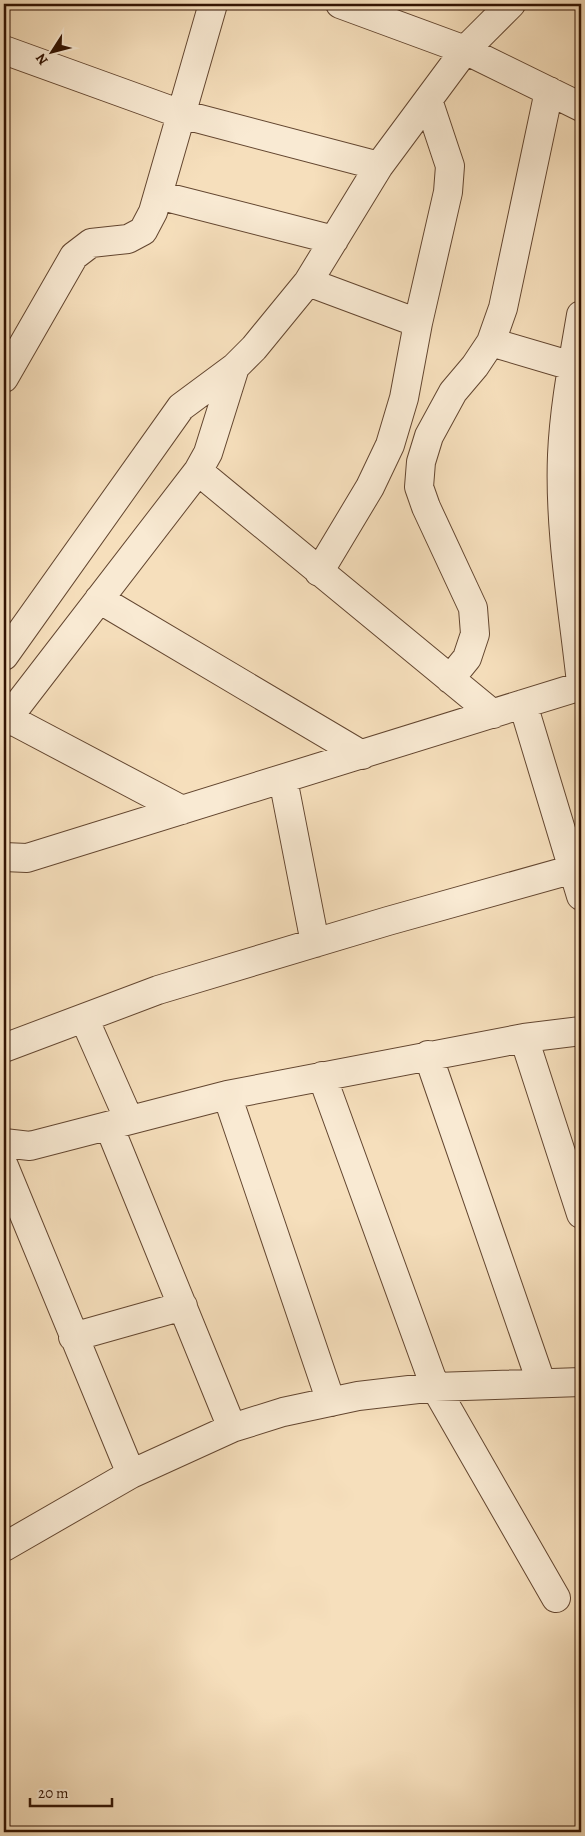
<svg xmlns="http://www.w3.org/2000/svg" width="585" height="1836" font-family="Alegreya,serif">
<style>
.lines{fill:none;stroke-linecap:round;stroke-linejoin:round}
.minor-casing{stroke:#634630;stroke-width:30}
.minor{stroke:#f9ead3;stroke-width:28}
</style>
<rect width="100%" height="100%" fill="#f6dfbc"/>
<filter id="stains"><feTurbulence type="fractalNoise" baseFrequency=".004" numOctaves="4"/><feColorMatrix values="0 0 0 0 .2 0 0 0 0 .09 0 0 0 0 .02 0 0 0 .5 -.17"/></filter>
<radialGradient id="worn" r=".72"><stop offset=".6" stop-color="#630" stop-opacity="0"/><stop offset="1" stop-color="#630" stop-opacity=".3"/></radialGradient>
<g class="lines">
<!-- minor casing -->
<g class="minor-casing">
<path id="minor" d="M340,4L465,50L581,107
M4,50L181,114L379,166
M158,195L334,240
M308,282L418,323
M581,315C573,362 564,408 562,455C559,531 573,608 581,683
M491,342L572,366
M4,378L74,256L91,243L128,239L143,231L153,212L213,4
M198,471L493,714
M319,572L370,487L390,445L404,398L418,323L448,192L450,166L428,100
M99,599L362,755
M4,656L181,407L235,367L254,348L308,282L379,166L465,50L511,4
M450,679L467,658L475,634L473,608L426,507L419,487L421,462L429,436L453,392L475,366L491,342L503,308L549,91
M523,704L581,896
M4,716L182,810
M4,723L198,471L208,453L235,367
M283,779L315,943
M4,857L27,858L581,686
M84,1018L129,1120
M524,1038L581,1214
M4,1048L158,990L388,921L581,867
M428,1055L541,1382
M322,1076L435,1387L556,1598
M227,1095L331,1402
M109,1126L232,1428
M4,1143L30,1146L227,1095L524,1038L581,1031
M4,1166L131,1474
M73,1337L183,1306
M4,1547L131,1474L232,1428L283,1412L358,1396L435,1387L581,1382"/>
</g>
<!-- minor -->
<use href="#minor" class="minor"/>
</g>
<!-- margin -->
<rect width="585" height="1836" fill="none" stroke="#f6dfbc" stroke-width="20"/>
<rect x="5" y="5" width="575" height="1826" fill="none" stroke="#321302" stroke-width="2.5"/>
<rect x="10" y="10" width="565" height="1816" fill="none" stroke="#321302"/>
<!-- north arrow -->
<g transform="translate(52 52) rotate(234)" stroke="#f9ead3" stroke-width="4" paint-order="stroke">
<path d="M0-4L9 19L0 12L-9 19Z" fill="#321302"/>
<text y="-8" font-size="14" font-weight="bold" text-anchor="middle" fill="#321302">N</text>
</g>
<!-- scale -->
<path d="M30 1798v8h82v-8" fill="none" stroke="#321302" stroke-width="2.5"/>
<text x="38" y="1798" font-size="15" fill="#321302" stroke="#f9ead3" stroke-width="4" paint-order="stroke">20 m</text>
<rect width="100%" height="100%" filter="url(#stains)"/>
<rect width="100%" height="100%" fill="url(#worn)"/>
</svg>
